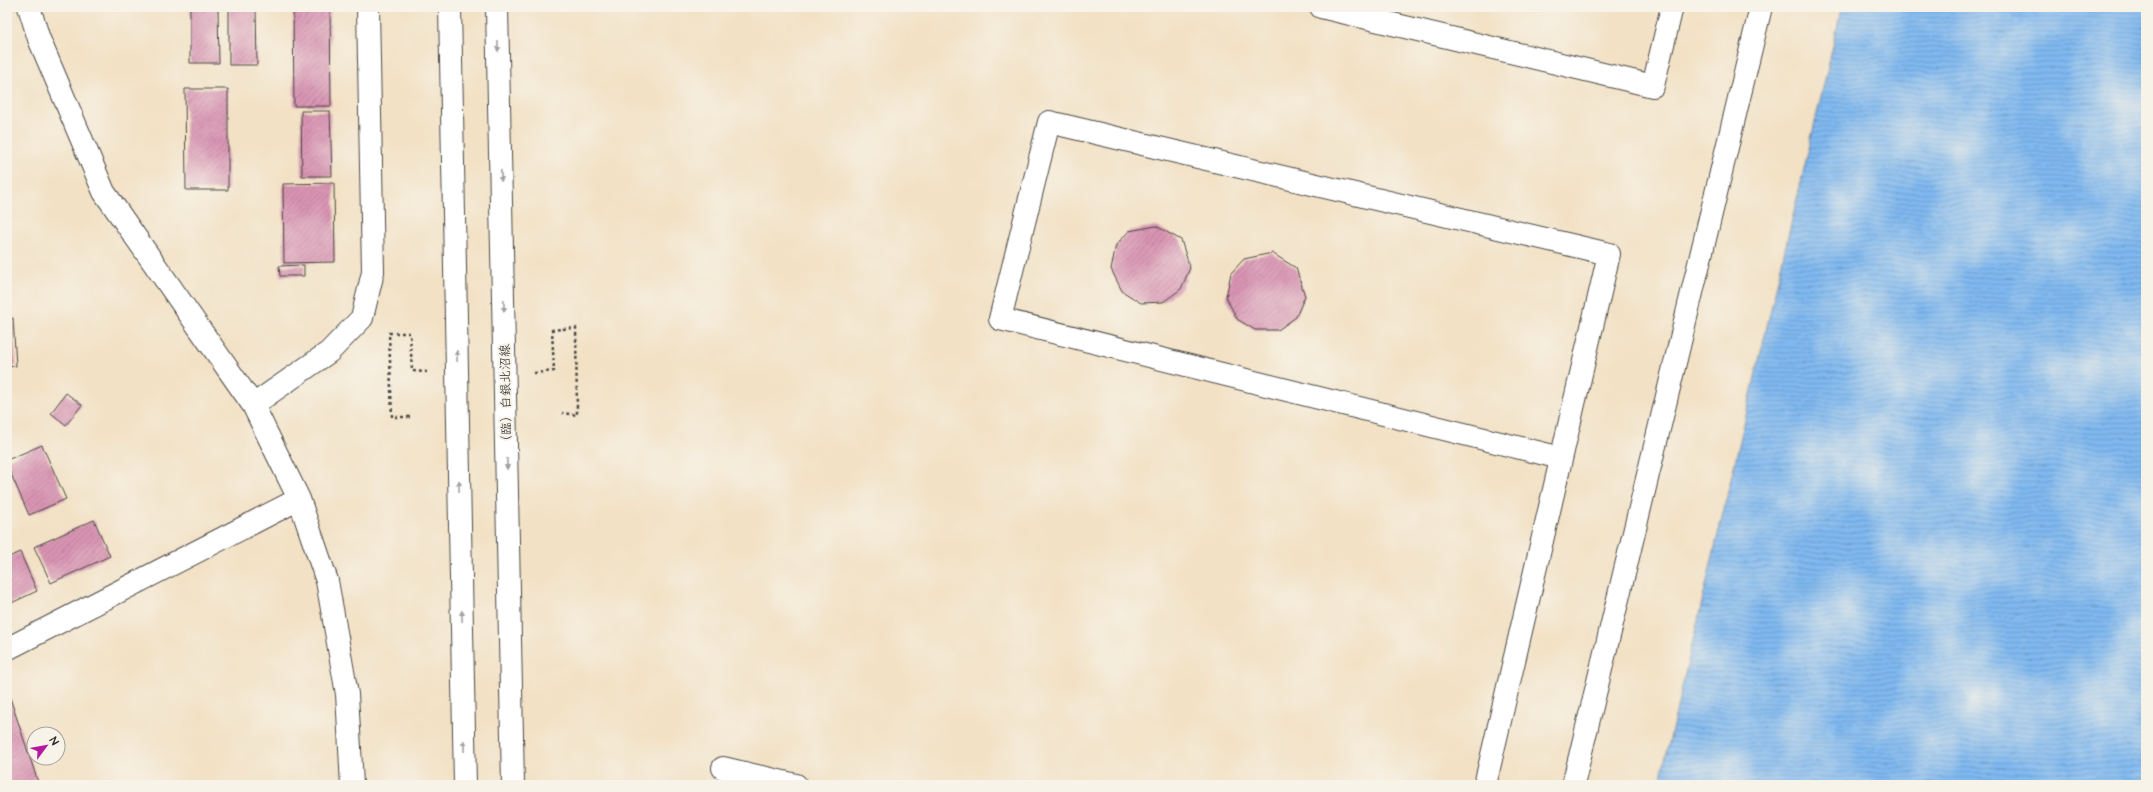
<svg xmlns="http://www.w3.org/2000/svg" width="2153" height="792" font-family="'Architects Daughter','Klee One',sans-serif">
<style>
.water{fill:url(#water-rules);stroke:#56728e}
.building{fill:url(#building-hatch)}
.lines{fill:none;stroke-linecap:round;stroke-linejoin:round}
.minor-casing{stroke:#494642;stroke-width:24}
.path{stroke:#494642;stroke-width:2.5;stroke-dasharray:3 3;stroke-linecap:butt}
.minor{stroke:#fff;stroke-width:22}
.oneway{fill:#a0a0a0}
.labels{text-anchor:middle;stroke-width:4;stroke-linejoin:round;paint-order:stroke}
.street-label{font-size:13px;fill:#2b2b2b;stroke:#f7f3e8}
</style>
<defs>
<pattern id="water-rules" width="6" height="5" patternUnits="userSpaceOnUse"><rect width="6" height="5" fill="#80b9f1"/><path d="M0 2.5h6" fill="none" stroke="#6997c3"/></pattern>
<pattern id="building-hatch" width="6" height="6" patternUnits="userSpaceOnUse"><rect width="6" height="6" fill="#d994b3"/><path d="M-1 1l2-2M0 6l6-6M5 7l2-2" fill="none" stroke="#b07992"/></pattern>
</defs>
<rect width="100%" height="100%" fill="#f7f3e8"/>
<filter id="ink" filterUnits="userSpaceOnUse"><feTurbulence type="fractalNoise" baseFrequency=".025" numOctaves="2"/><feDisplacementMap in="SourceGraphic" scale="8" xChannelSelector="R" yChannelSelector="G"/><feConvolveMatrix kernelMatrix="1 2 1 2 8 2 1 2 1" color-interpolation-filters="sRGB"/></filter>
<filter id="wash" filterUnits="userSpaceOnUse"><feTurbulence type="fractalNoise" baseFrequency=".012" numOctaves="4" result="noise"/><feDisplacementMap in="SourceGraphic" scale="16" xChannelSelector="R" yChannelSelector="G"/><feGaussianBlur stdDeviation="0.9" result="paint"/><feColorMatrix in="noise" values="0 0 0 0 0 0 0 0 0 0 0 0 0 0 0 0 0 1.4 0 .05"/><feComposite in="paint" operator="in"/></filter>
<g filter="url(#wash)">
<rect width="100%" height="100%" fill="#f2e1c5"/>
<!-- water -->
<path class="water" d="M1842,7H2146V785H1659Z"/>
<g id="blocks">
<!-- building -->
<path class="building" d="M190,7H218L219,63H190Z
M229,7H256L257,65H229Z
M293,7H330L331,106H294Z
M185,89H228V190H186Z
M301,111H330L332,176H302Z
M334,183L335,262L284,263L283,184Z
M1156,226L1181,240L1190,268L1181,289L1163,302L1141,303L1122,291L1111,269L1116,245L1129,231Z
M1272,253L1296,268L1305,296L1296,317L1278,330H1255L1237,319L1226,297L1231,273L1244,259Z
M304,265V276H280L279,266Z
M13,318L16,366L7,367V319Z
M66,393L82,405L66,425L51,413Z
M42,445L66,499L29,515L7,465V460Z
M94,520L110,556L51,583L34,547Z
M20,552L37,591L7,605V558Z
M7,689L39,785H7Z"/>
</g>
</g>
<g filter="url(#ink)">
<use href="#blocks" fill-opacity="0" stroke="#494642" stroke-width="1"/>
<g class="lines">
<!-- minor casing -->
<g class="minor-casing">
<path id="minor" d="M29,7L39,39L104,192L253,405L299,499L327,581L347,694L352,785
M450,7L465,785
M497,7L513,785
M1321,7L1653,86L1672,7
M253,405L329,352L362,318L373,272L368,7
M7,649L299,499
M723,768L796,785
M1485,785L1609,254L1049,122L1000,319L1561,458
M1573,785L1761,7"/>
</g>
<!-- path -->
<path class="path" d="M534,373L554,371L552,330L576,328L577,415L562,413
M410,417H392L389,333H410L412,371L427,372"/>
<!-- minor -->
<use href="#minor" class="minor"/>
</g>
<!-- one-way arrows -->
<defs><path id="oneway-solid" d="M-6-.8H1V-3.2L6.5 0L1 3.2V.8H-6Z"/></defs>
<g class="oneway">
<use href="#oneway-solid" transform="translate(498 46) rotate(89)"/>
<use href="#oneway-solid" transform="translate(501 176) rotate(89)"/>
<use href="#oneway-solid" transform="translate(504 306) rotate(89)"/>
<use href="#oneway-solid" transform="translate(457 356) rotate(-91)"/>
<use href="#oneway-solid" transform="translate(507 464) rotate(89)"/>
<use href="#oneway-solid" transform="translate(459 486) rotate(-91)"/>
<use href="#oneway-solid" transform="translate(462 616) rotate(-91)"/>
<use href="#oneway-solid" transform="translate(464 746) rotate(-91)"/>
</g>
</g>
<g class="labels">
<!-- street labels -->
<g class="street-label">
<text transform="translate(505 396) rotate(-91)" y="5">（臨）白銀北沼線</text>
</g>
</g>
<!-- margin -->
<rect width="2153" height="792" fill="none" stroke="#f7f3e8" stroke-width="24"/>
<!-- north arrow -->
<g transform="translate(46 746) rotate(58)"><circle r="19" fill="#f7f3e8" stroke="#a5a39c"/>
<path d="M0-3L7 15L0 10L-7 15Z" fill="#b5179e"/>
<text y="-6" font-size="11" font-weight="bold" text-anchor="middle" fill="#2b2b2b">N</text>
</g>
</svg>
